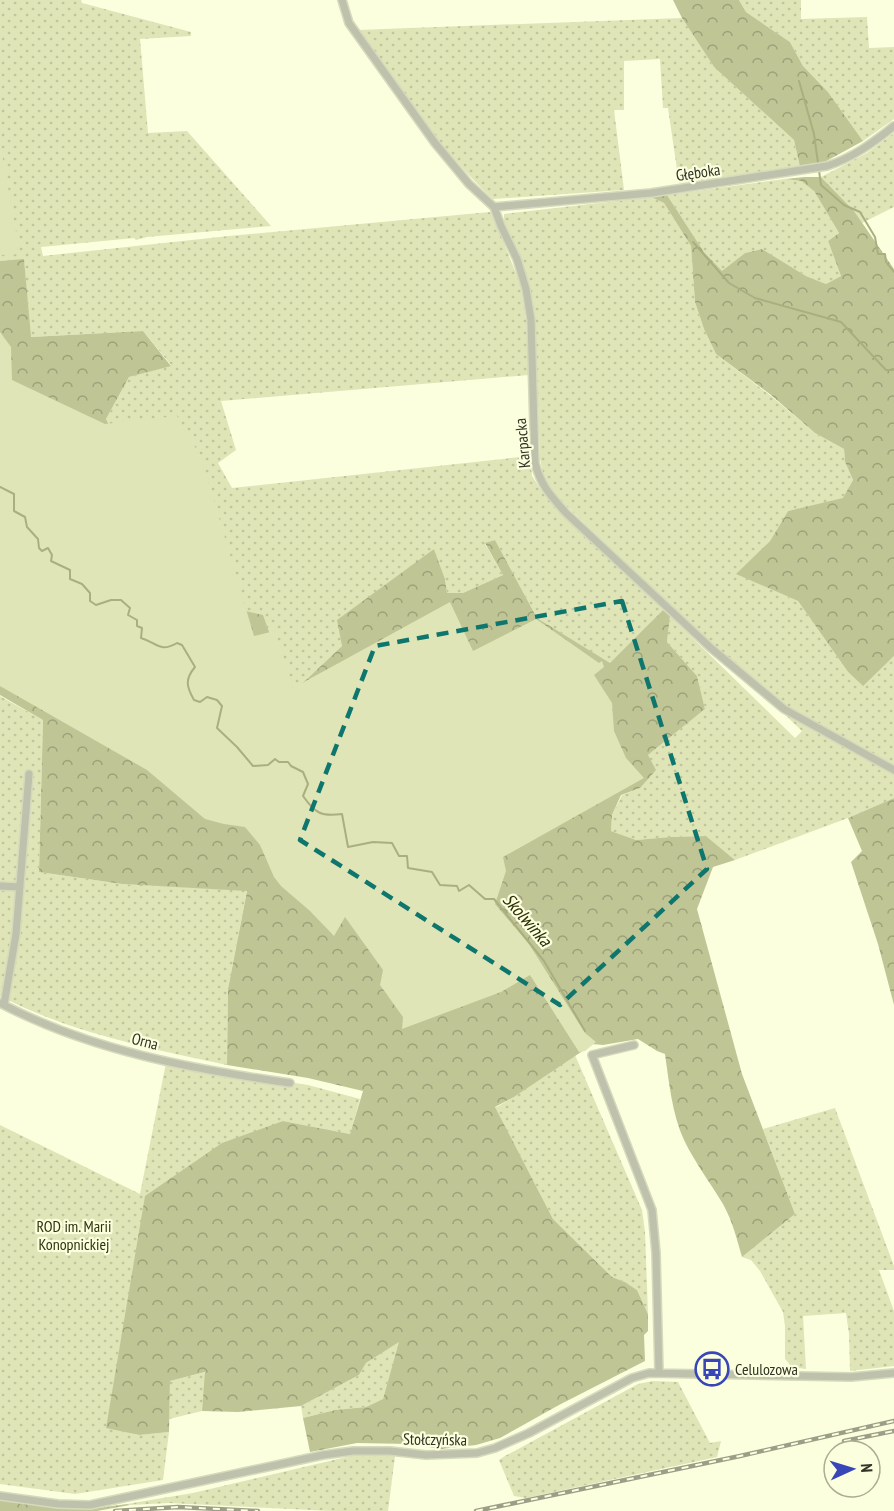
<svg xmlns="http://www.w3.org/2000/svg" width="894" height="1511" font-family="'PT Sans Narrow',sans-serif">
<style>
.grass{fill:url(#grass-dots)}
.forest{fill:url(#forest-crowns)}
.park{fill:#dfe5b7}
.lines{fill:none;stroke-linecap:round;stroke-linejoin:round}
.stream{stroke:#aaaf80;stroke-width:2}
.minor-casing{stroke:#d6dabc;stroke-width:10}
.minor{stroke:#bec1ac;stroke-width:7}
.rail-casing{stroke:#9c9f87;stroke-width:4.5}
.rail{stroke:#fbffdd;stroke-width:2;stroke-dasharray:7;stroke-linecap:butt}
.marked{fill:none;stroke:#0f766e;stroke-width:4.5;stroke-dasharray:12 8;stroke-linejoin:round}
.labels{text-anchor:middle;stroke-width:4.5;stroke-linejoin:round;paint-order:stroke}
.street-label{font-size:16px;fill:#303225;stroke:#fbffdd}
.park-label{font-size:16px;fill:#31330d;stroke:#fbffdd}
.poi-label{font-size:16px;fill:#303225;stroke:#fbffdd;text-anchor:start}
.water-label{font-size:18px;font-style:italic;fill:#2c2e07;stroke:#fbffdd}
</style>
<defs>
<pattern id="grass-dots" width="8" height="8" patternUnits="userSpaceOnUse" patternTransform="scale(1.5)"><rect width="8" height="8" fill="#dfe5b7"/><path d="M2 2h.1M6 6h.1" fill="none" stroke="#c0c59d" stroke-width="1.8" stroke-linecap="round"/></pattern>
<pattern id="forest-crowns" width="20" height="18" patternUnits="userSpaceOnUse" patternTransform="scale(1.5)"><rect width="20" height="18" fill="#c0c595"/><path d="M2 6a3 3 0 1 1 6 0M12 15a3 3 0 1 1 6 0" fill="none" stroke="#9ca179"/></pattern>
</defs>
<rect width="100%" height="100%" fill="#fbffdd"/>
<!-- grass -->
<path class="grass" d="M0,0H81L82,3L191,32V36L140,39L148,133L187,131L271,226L147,237L136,240L134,238L41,247L43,256L229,236L490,212L494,218L521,286L526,320L529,375L221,401L236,450L218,463L232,488L530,456L532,476L544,494L663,610L611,664L537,618L495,540L485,544L503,575L463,593H447L445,579L434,549L342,646L291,694L237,609L138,481L106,419L129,377L171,365L143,331L30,337L24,260L0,261Z
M739,0H801V19L867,17L869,48L894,47V119L863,141L828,92L803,66L790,42L746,12Z
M682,18L714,67L794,140L800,167L679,183L668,108H663L660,59L624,61V110H614L624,190L493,199C440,150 400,88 358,30Z
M894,133V207L862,223L854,211L821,177L867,153Z
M785,179L801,181L814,191L839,233L828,241L841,276L826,284L806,276L762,249L745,253L722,272L704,252L667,195Z
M651,197L664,203L691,246L695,302L704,329L716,354L771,396L815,433L844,449L845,462L853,480L843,499L788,511L770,541L737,574L798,601L848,672L862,685L894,656V798L848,818L735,860L706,836L670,837L636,840L611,831L612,815L622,795L640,788L648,755L705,709L697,676L667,642L670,616L795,738L802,731L554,494L544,478L540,459L535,319L522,265L504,224V214Z
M0,696L43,720L39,872L122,884L247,890L228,989L227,1065C149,1048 71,1033 0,996Z
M575,1055L642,1210L645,1232L648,1314L637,1290L625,1282L612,1277L553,1219L495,1108L514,1097Z
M166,1063L308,1085L360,1099L350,1134L283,1121L106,1427L138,1435L169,1432L163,1480L75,1494L0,1484V1125L140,1194Z
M835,1108L894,1266V1270H879L894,1311V1366L850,1371L849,1334L846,1313L803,1316L806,1369L792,1367L785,1359V1326L783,1312L760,1271L751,1260L742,1257L795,1214L763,1129Z
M400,1341L383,1399L366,1407L335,1410L303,1418L301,1406L359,1375L366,1363Z
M206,1372L202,1411L169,1419L170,1381Z
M653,1381L678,1382L710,1443L721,1441L717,1457L526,1498L514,1496L499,1460L505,1456L638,1384Z
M355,1455L395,1456L388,1511H332L169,1503L130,1505L127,1504L193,1493Z"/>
<!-- forest -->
<path class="forest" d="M673,0H739L746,12L790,42L803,66L828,92L863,141L821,164L800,167L794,140L714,67L682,18Z
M805,177H821L854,211L894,269V656L863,686L848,672L798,601L736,574L770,541L788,511L843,498L853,480L845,462L844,449L815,433L771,395L716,354L704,329L695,302L691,246L664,203L651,197L667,195L704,252L722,271L745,253L762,249L806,276L826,284L841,276L828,241L839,233L814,191L801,181L785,179Z
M24,259L31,337L143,331L171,366L129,377L106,419L138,481L237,609L263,615L291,694L342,646L337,620L434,549L445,579L447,593H463L503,575L485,543L495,540L537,618L610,663L663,610L670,616L667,642L697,676L705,709L648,755L656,770L640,788L621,795L612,815L611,831L636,840L670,837L706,836L735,860L713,867L697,909L742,1074L795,1214L742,1257C737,1239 732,1220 723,1204C710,1182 695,1163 684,1140C672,1114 669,1082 665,1054L657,1051L638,1039L603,1045L593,1044L514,1097L495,1107L553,1219L612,1277L625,1282L637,1290L648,1314V1331L644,1335L645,1361L559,1405L500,1438L476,1445L441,1449L410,1444L357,1443L310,1452L303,1418L335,1410L366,1407L383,1399L399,1342L366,1363L359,1375L301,1406L238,1412L202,1411L205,1372L170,1381L169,1432L139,1435L106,1428L145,1196L222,1143L283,1121L350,1134L363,1091L308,1078L227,1065L228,989L247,891L122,884L39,872L43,720L0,695V261Z
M894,798V1005L878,944L851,862L862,851L848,818Z
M0,1500L70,1509H90L127,1504L130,1505L97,1511H0Z"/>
<!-- park -->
<path class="park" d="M0,143L20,254L0,255Z
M0,332L11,347L12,380L105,424L177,416L201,457L254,636L275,631L293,688L450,602L473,651L536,619L599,663L602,661L604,667L594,675L612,703L614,731L626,758L644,778L503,857L506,871L495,904L529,944L585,1033L596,1042L585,1051L579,1052L530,975L501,992L402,1029L403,1017L380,985L383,970L345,917L334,936L310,911L281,886L274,877L260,845L245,827L224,824L205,819L147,770L0,686Z"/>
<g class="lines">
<!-- stream -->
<path class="stream" d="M799,81L814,134L821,185L844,205L860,212L875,237L878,254H885L886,262L894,272
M693,242L729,283L755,298L841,322L886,370H894
M0,487L14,494V511L25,517L27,527L38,539L39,548L42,551L48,548L52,555L51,561L70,570V579L82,584L90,593V601L96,605L111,600H121L130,608L128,615L137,620V626L142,628L141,638C157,643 160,653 177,643L182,645L195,667C185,679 186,686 194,700L200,702L207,697L217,700L222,706L217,728L237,747L253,766L268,765L275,759L279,762H288L291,766L303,772L308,784L303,796C315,813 321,817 342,814L348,847L373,842L392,843L399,856H407L408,868L432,872L440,885L457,886L459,891L469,885L485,899H494L544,961L585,1031"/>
<!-- minor casing -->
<g class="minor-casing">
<path id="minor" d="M342,0L349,23L435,143L469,184L494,207L501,226L517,259L526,289L531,320L535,463C541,486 551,496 566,513L712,649L784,709L894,770
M494,207L651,193L827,166C852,158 873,143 894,126
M0,886L20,887
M0,1003C89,1050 191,1069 290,1083
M4,1005L16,934L29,774
M634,1045L592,1055L652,1210L656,1253L659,1372
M0,1496L58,1504L90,1505L323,1455L353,1451H390L426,1455L477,1453L495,1448L529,1433L632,1378L649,1373L851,1377L894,1373"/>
</g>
<!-- minor -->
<use href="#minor" class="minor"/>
<!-- rail casing -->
<g class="rail-casing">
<path id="rail" d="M844,1441L894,1431
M115,1511L178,1507L258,1511
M476,1511L740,1456L894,1421"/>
</g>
<!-- rail -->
<use href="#rail" class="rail"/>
</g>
<!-- marked area -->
<path class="marked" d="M622,601L707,869L560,1005L300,840L375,646Z"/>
<!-- icons -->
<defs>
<g id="bus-ring" transform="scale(1.725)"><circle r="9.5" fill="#fbffdd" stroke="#3846b8" stroke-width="1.5"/><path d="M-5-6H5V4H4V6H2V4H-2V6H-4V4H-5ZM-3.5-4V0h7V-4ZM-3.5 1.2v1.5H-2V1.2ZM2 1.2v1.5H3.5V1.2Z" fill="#3846b8"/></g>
</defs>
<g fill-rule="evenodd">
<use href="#bus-ring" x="712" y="1369"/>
</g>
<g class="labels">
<!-- street labels -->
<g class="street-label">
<text transform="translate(698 172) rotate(-8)" y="6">Głęboka</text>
<text transform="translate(522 443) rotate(-95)" y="6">Karpacka</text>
<text transform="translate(145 1041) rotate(14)" y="6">Orna</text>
<text transform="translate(435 1439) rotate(1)" y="6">Stołczyńska</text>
</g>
<!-- park labels -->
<g class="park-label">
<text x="74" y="1232">ROD im. Marii<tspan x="74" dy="18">Konopnickiej</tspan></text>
</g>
<!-- poi labels -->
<g class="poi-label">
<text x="735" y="1375">Celulozowa</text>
</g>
<!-- water labels -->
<g class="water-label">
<text transform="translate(527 920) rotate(49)" y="6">Skolwinka</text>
</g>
</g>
<!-- north arrow -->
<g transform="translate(852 1469) rotate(86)"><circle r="28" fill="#fbffdd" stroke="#aaad93" stroke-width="1.5"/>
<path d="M0-4.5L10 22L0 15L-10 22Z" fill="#3846b8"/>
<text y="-9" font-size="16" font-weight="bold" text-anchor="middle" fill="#303225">N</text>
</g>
</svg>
